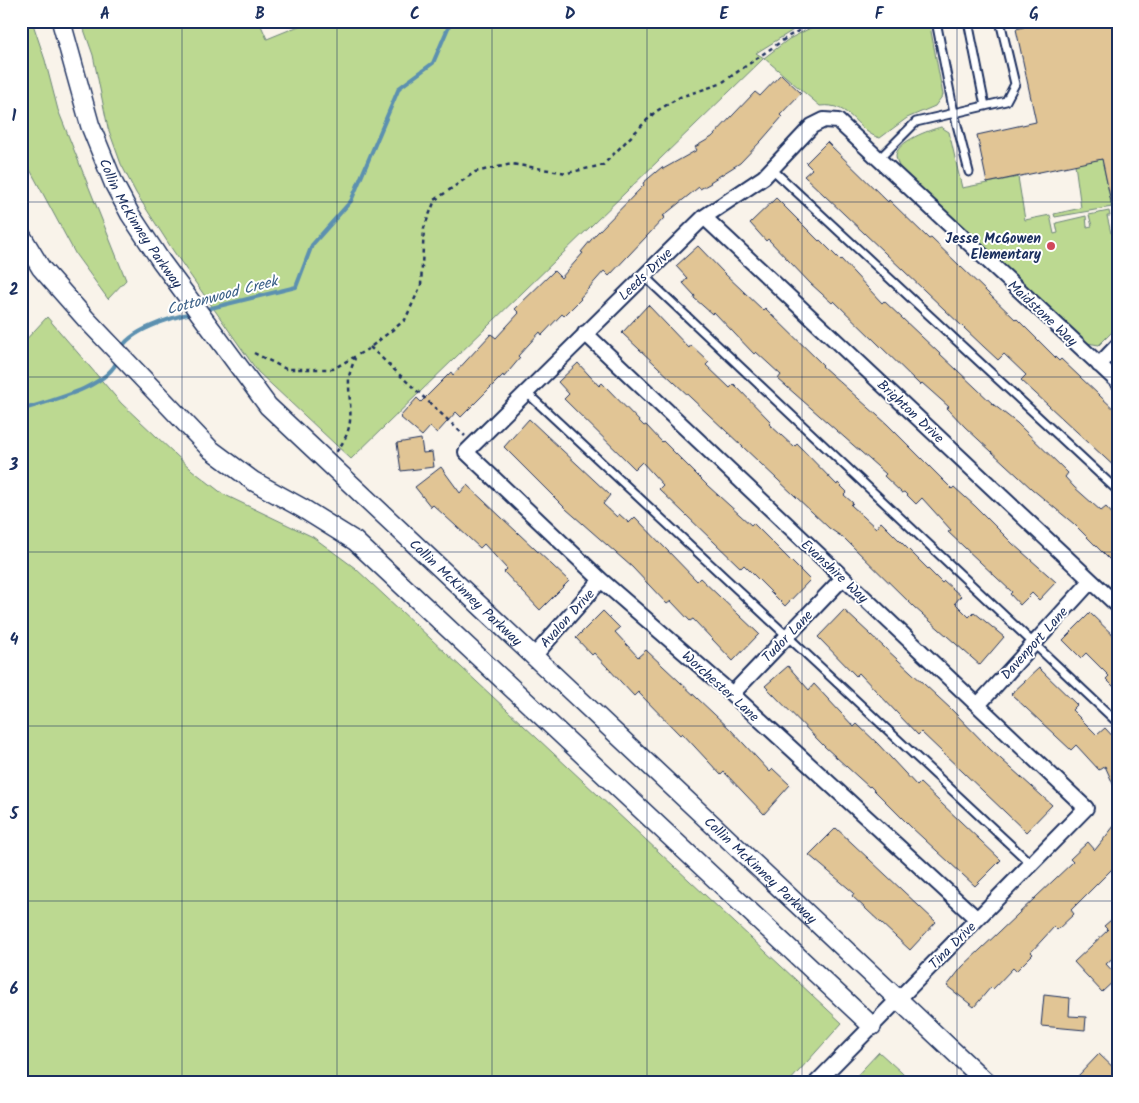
<svg xmlns="http://www.w3.org/2000/svg" width="1139" height="1103" font-family="Kalam,sans-serif">
<style>
.green{fill:#bcd991;stroke:#6c8478}
.lines{fill:none;stroke-linecap:round;stroke-linejoin:round}
.stream{stroke:#5b90b0;stroke-width:4}
.building{fill:#e1c595;stroke:#1b2f5e}
.service-casing{stroke:#1b2f5e;stroke-width:11}
.minor-casing{stroke:#1b2f5e;stroke-width:18}
.tertiary-casing{stroke:#1b2f5e;stroke-width:21}
.path{stroke:#1b2f5e;stroke-width:2.5;stroke-dasharray:4 4;stroke-linecap:butt}
.service{stroke:#fff;stroke-width:7}
.minor{stroke:#fff;stroke-width:14}
.tertiary{stroke:#fff;stroke-width:18}
.grid{fill:none;stroke:#1b2f5e;stroke-width:1;stroke-opacity:0.55}
.poi-dot{fill:#d1495b;stroke:#fff;stroke-width:2}
.labels{text-anchor:middle;stroke-width:4;stroke-linejoin:round;paint-order:stroke}
.street-label{font-size:14px;fill:#1b2f5e;stroke:#fff}
.poi-label{font-size:14px;font-weight:bold;fill:#1b2f5e;stroke:#fff;text-anchor:end}
.water-label{font-size:15px;font-style:italic;fill:#3b6087;stroke:#fff}
.neatline{fill:none;stroke:#1b2f5e;stroke-width:2}
.grid-label{font-size:16px;text-anchor:middle;font-weight:bold;fill:#1b2f5e}
</style>
<rect width="100%" height="100%" fill="#f9f3ea"/>
<filter id="ink" filterUnits="userSpaceOnUse"><feTurbulence type="fractalNoise" baseFrequency=".02" numOctaves="2"/><feDisplacementMap in="SourceGraphic" scale="10" xChannelSelector="R" yChannelSelector="G"/><feConvolveMatrix kernelMatrix="1 2 1 2 8 2 1 2 1" color-interpolation-filters="sRGB"/></filter>
<g filter="url(#ink)">
<!-- green -->
<path class="green" d="M21,21H32L45,60L58,110L126,280L108,299L76,255L21,153Z
M81,21H259L267,39L311,21H808L756,53L764,58L789,39L824,21H929L943,95L935,106L907,118L880,138C856,132 852,102 820,106L764,58L351,459L258,372L174,252L136,193L121,164L108,128L93,55Z
M941,127L949,132L962,188L1018,177L1025,220L1050,215L1054,234L1058,233L1056,223L1086,216L1087,227L1092,226L1089,215L1109,211L1110,216H1107L1111,233L1118,232V326L1099,345L1087,343L899,167C898,163 896,159 896,155C898,141 929,130 941,127Z
M1102,159L1112,207L1055,217L1054,214L1081,208L1075,164Z
M47,317L121,403L192,470L223,494L313,537L355,568L842,1023L789,1082H21V345Z
M879,1052L912,1082H851Z"/>
<g class="lines">
<!-- stream -->
<path class="stream" d="M203,310L296,287L312,245L351,201L399,88L433,63L451,21
M121,350C127,331 173,317 192,313
M21,410C48,401 108,388 118,359"/>
</g>
<!-- building -->
<path class="building" d="M1023,21H1118V211H1113L1102,159L987,183L977,135L1036,122L1016,29L1024,27Z
M781,74L801,93L780,115L782,117L762,140L740,163L710,182L711,183L700,189L699,187L663,216L665,217L609,276L604,271L580,298L581,299L564,316L562,314L542,335L540,332L518,356L520,358L504,377L503,375L461,417L456,412L437,433L430,427L422,436L400,417L417,398L421,402L451,372L453,375L491,334L496,338L519,313L515,309L554,271L561,278L583,253L581,252L596,234L644,185L643,183L662,167L663,169L697,150L695,147L712,137L755,92L760,96Z
M827,142L888,202L889,200L929,239L931,238L1016,320L1017,319L1059,361L1061,359L1118,413V470L1021,380L1026,375L1004,354L998,360L984,347L804,176L812,169L806,163Z
M776,198L819,241L820,240L840,260L841,259L882,303L884,301L994,405L1017,423L1068,473L1065,477L1074,487L1101,511L1106,507L1118,520V568L1074,524L1032,489L965,427L947,408L949,407L922,383L920,385L834,301L832,303L810,283L768,239L766,241L750,223Z
M698,246L724,273L763,310L765,308L823,365L822,366L887,424L952,489L954,487L975,506L1013,544L1056,582L1039,600L1032,593L1020,605L1010,594L1012,592L948,532L951,530L922,498L916,504L904,492L902,493L884,476L886,474L778,379L781,375L756,352L754,354L714,312L712,314L694,298L695,296L683,283L687,278L676,266Z
M648,305L689,348L691,345L709,362L706,365L730,388L734,384L771,422L769,424L794,447L797,444L837,485L838,483L847,492L844,495L853,503L851,505L876,528L881,522L942,583L944,581L961,596L955,603L969,617L974,612L1004,637L980,665L914,607L845,539L829,528L622,333Z
M578,363L599,386L602,383L644,426L646,425L662,442L663,441L708,486L751,525L753,523L810,580L785,606L744,565L741,568L659,489L663,485L642,462L635,469L564,399L569,394L558,382Z
M529,419L610,495L603,504L617,517L619,514L629,523L635,517L697,581L700,578L759,634L733,661L693,619L690,621L671,601L667,604L632,567L566,509L504,447Z
M421,439L423,453L432,452L434,467L401,471L397,443Z
M441,467L460,493L467,485L569,581L540,610L504,572L507,569L484,544L480,548L433,505L431,507L415,487Z
M844,610L951,709L991,750L1052,805L1026,832L921,732L918,735L859,673L856,676L818,637Z
M603,611L620,628L615,632L638,657L646,650L731,730L770,772L773,769L790,785L764,814L724,772L721,775L682,733L680,735L638,692L634,696L594,653L592,655L576,638Z
M1090,613L1118,640V691L1106,679L1109,676L1086,653L1081,658L1063,640Z
M788,666L809,690L814,684L854,727L857,724L878,744L917,786L920,783L1001,860L975,886L911,827L870,786L869,787L825,747L765,686Z
M1039,668L1077,705L1072,710L1097,735L1105,728L1118,742V795L1105,766L1099,770L1076,745L1071,750L1011,694Z
M1118,821V863L1071,910L1074,914L1057,930L1054,927L1031,952L1033,954L1016,971L1013,968L993,989L991,987L974,1007L947,986L962,967L1073,862L1070,859L1088,842L1095,850Z
M836,828L936,922L910,950L852,896L854,893L809,855Z
M1118,914V953L1106,964L1118,977L1102,992L1074,962L1108,930L1104,926Z
M1044,995L1070,998L1069,1016L1086,1017L1085,1030L1041,1026Z
M1099,1054L1118,1072V1082H1084L1078,1076Z"/>
<g class="lines">
<!-- service casing -->
<g class="service-casing">
<path id="service" d="M936,21L954,113L969,172
M968,21L985,106
M879,159L916,122L1006,101L1015,84L1000,21
M772,169L1118,491
M644,276L1118,723
M526,392L1031,864"/>
</g>
<!-- minor casing -->
<g class="minor-casing">
<path id="minor" d="M704,217L1118,606
M585,333L1086,808L817,1082
M1099,365L1118,345
M534,656L601,580
M732,694L843,578
M978,705L1091,581
M977,919L732,694L601,580L466,452L704,217L764,177L812,126L824,120L838,121L1118,382"/>
</g>
<!-- tertiary casing -->
<g class="tertiary-casing">
<g id="tertiary">
<path id="s1" d="M61,21L90,125L114,184L130,214L161,261L268,406L986,1082"/>
<path d="M21,235L41,268L86,319L210,449L253,481L302,508L355,541L872,1026"/>
</g>
</g>
<!-- path -->
<path class="path" d="M370,347L465,436
M254,353L286,369H333L368,349L405,320L421,285L424,228L435,200L475,172L512,164L567,173L603,165L655,112L680,97L720,84L789,36L817,21
M336,452C358,425 348,407 349,377C350,371 353,364 355,358"/>
<!-- service -->
<use href="#service" class="service"/>
<!-- minor -->
<use href="#minor" class="minor"/>
<!-- tertiary -->
<use href="#tertiary" class="tertiary"/>
</g>
</g>
<!-- grid -->
<path class="grid" d="M182,21V1082M337,21V1082M492,21V1082M647,21V1082M802,21V1082M957,21V1082M21,202H1118M21,377H1118M21,552H1118M21,726H1118M21,901H1118"/>
<!-- markers -->
<circle class="poi-dot" cx="1051" cy="246" r="5"/>
<g class="labels">
<!-- street labels -->
<g class="street-label">
<text dy="5" stroke="none"><textPath href="#s1" startOffset="219">Collin McKinney Parkway</textPath></text>
<text transform="translate(645 274) rotate(-44)" y="5">Leeds Drive</text>
<text transform="translate(1043 313) rotate(43)" y="5">Maidstone Way</text>
<text transform="translate(911 411) rotate(43)" y="5">Brighton Drive</text>
<text transform="translate(835 571) rotate(43)" y="5">Evanshire Way</text>
<text dy="5" stroke="none"><textPath href="#s1" startOffset="714">Collin McKinney Parkway</textPath></text>
<text transform="translate(567 618) rotate(-48)" y="5">Avalon Drive</text>
<text transform="translate(787 636) rotate(-46)" y="5">Tudor Lane</text>
<text transform="translate(1034 643) rotate(-48)" y="5">Davenport Lane</text>
<text transform="translate(721 686) rotate(42)" y="5">Worchester Lane</text>
<text dy="5" stroke="none"><textPath href="#s1" startOffset="1119">Collin McKinney Parkway</textPath></text>
<text transform="translate(952 945) rotate(-45)" y="5">Tina Drive</text>
</g>
<!-- poi labels -->
<g class="poi-label">
<text x="1041" y="243">Jesse McGowen<tspan x="1041" dy="16">Elementary</tspan></text>
</g>
<!-- water labels -->
<g class="water-label">
<text transform="translate(222 295) rotate(-15)" y="5">Cottonwood Creek</text>
</g>
</g>
<!-- margin -->
<rect width="1139" height="1103" fill="none" stroke="#fff" stroke-width="55"/>
<rect x="28" y="28" width="1084" height="1048" class="neatline"/>
<g class="grid-label">
<text x="105" y="19">A</text>
<text x="260" y="19">B</text>
<text x="415" y="19">C</text>
<text x="570" y="19">D</text>
<text x="724" y="19">E</text>
<text x="879" y="19">F</text>
<text x="1034" y="19">G</text>
<text x="14" y="121">1</text>
<text x="14" y="295">2</text>
<text x="14" y="470">3</text>
<text x="14" y="645">4</text>
<text x="14" y="819">5</text>
<text x="14" y="994">6</text>
</g>
</svg>
